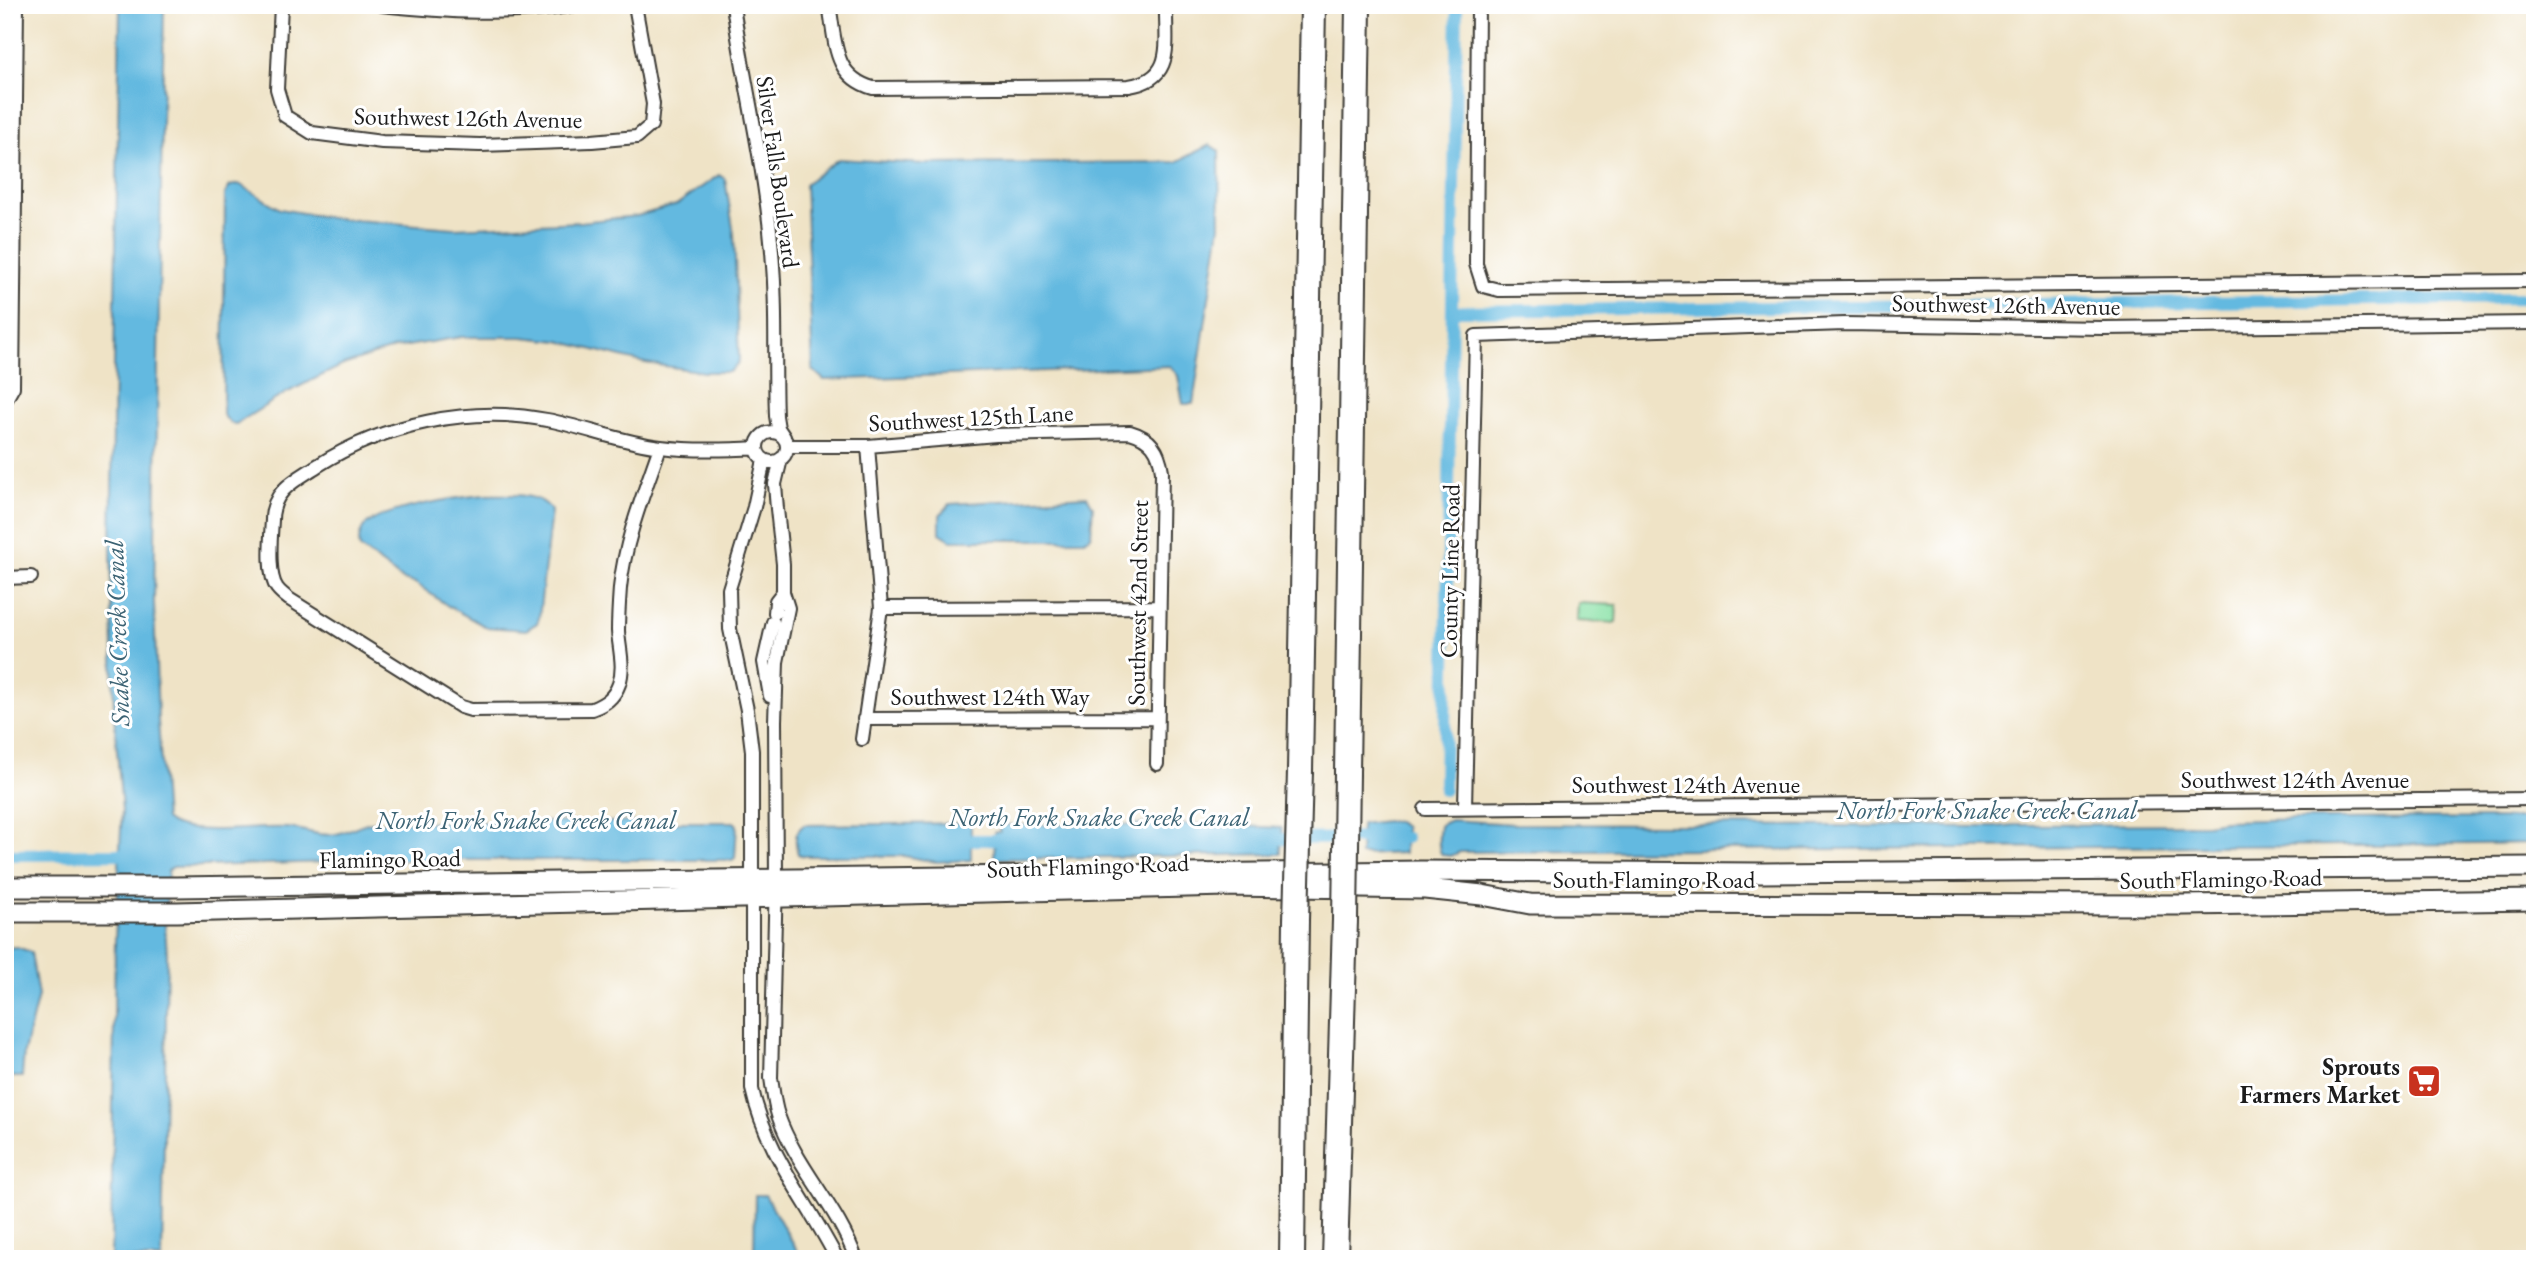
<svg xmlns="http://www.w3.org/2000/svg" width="2540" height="1264" font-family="'EB Garamond',serif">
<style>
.green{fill:#88e1a6;stroke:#527e61;stroke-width:2}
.water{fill:#64b9e0;stroke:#406a7e;stroke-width:2}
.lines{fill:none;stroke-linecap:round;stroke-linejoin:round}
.canal{stroke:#64b9e0;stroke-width:12}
.street-casing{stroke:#3c3a36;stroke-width:16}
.secondary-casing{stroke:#3c3a36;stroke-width:23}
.highway-casing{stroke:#3c3a36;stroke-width:28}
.street{stroke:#fff;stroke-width:12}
.secondary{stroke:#fff;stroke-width:19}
.highway{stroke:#fff;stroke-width:24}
.highway-bridge-casing{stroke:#3c3a36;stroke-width:28;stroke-linecap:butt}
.highway-bridge{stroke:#fff;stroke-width:24}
.labels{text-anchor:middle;stroke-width:6;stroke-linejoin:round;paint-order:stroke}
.street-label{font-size:24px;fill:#1c1c1c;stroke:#fff}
.poi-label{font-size:24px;font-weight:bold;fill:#1c1c1c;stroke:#fff;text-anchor:end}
.water-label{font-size:26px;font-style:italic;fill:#3c6374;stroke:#fff}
</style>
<rect width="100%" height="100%" fill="#fff"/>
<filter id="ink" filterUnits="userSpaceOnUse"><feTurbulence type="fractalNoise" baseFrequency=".0143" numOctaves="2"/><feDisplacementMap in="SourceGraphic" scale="14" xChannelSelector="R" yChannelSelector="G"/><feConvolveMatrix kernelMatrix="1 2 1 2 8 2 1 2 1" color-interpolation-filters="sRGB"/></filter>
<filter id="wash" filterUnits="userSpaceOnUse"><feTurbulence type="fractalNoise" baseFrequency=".00686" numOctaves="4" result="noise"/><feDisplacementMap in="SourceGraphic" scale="28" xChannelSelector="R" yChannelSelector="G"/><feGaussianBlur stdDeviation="1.57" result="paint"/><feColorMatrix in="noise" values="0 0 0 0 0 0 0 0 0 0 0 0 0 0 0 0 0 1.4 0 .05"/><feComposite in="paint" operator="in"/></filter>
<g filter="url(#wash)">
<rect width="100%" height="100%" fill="#efe3c6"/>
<!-- green -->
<path class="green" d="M1578,603L1617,605L1616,623L1577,621Z"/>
<!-- water -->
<path class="water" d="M120,5H164L154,602L158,721L165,819C186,839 257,825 288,828C304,829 318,837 336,834C348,832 359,824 372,822H734L737,825L735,858L732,860H392L173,867L168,871L165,927L167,954L162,1259H111L115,940L122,810L114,714L111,548Z
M913,5H1079L915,8Z
M1210,145L1219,151L1220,226L1193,404H1183L1178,376L1170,366L824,380L813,370L805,184L838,159L926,164L1176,162Z
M719,175L725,179L734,234L739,360L737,365L729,372H704L645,363L559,341L522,337H461L395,348L343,365L286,393L236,424L230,423L223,415L225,194L230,186L239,184L280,209L331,218L454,228L580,222L637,216L676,205Z
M485,495C503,495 542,491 551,511L539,618L537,623L526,630L486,627L448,606L415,583L403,580L360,548C358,541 360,533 364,527C380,508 460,497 485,495Z
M1087,496L1093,506L1091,535L1084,540H951L940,533V515L950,504Z
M2535,818V843L2477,844L1460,852L1451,856L1442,855C1437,848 1439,834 1440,825L1451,820L1514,824L1995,827L2015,825L2206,824L2224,821L2304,819Z
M1387,821L1397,822L1405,827L1404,853L1360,855L1361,824Z
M971,823V860L936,862L904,856H803L798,854C795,844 794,831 804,825Z
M1199,824L1282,828L1281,854L994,859L995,832H1000V825Z
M17,947L31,952L38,996L24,1052L22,1077H12L5,1073V948Z
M755,1195H765L802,1259H754Z"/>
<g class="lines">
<!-- canal -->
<path class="canal" d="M1454,311L2535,298
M1444,790L1457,5
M1266,839L1406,838
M955,840H1010
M5,855L136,854"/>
</g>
</g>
<g filter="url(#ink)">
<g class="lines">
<!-- street casing -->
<g class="street-casing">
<path id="street" d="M281,5L277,89L285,116L312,133L382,142L480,145L592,141L637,137L651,125L653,104L635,5
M382,5C446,12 509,16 574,5
M733,5C745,92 768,178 773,266C777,315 774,366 776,416L778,428L784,437
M829,5C836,41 832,76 873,88L1129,86C1176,79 1165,43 1166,5
M1478,5L1476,264L1483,286L1499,290L2535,281
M5,401L13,387L17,5
M757 447a15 15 0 1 1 30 0a15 15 0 1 1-30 0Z
M787,446H868L996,435L1130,432C1151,438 1159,450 1162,471L1157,764
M660,447C644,493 625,539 620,588C619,602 618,617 618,631C619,648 625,667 619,684C614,698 605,704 592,709L471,710L461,707L289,599C285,596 280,592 277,588C267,574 271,537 272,520C272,490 296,480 317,466C383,424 470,405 547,420C585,427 623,443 661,447C693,451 725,450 757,448
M781,459L775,484L777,509L783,564V592L788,608L777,662L775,721L776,878L771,1078C773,1090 774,1103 778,1115C796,1167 838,1207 856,1259
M764,460L754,507L729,589L730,629L747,710L752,751V1089C766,1153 808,1202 837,1259
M5,578L31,577
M881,608L1159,607
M775,613L776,601L783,592
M770,696L764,662L773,622
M864,719L1157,718
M862,739L881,608L868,446
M1465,807L1476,336L1845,324L2103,328L2535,323
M1425,809L2535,799"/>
</g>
<!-- secondary casing -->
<g class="secondary-casing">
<path id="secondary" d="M5,887H176L1421,871L1762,873L2535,867
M5,912H177L1227,886L1425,889L1482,895L1530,904L2183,905L2535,900"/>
</g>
<!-- highway casing -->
<g class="highway-casing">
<path id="highway" d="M1300,771L1313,5
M1347,773L1358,5
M1292,1259L1296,920
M1335,1259L1345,920"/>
</g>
<!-- street -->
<use href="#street" class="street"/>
<!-- secondary -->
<use href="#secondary" class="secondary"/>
<!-- highway -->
<use href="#highway" class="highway"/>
<!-- highway-bridge casing -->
<g class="highway-bridge-casing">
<path id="highway-bridge" d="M1296,920L1300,771
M1345,920L1347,773"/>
</g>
<!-- highway-bridge -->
<use href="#highway-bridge" class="highway-bridge"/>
</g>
</g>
<!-- icons -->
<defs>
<g id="supermarket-square" transform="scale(1.75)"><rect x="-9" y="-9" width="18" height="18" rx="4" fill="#c8321e" stroke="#fff"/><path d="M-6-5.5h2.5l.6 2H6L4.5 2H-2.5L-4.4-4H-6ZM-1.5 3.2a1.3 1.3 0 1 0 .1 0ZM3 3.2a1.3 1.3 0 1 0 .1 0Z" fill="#fff"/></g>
</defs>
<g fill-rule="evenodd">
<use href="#supermarket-square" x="2424" y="1081"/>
</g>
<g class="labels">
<!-- street labels -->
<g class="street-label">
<text transform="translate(468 118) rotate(1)" y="8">Southwest 126th Avenue</text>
<text transform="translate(778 172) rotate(82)" y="8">Silver Falls Boulevard</text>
<text transform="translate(2006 305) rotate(1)" y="8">Southwest 126th Avenue</text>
<text transform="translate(971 418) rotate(-3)" y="8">Southwest 125th Lane</text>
<text transform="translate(1450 571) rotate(-89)" y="8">County Line Road</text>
<text transform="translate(1138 603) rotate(-89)" y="8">Southwest 42nd Street</text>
<text x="990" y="705">Southwest 124th Way</text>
<text x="2295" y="788">Southwest 124th Avenue</text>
<text x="1686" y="793">Southwest 124th Avenue</text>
<text transform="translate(390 859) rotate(-1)" y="8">Flamingo Road</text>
<text transform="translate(1088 866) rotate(-2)" y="8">South Flamingo Road</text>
<text transform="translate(2221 879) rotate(-1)" y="8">South Flamingo Road</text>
<text x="1654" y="888">South Flamingo Road</text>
</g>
<!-- poi labels -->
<g class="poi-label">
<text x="2400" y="1075">Sprouts<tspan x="2400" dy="28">Farmers Market</tspan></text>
</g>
<!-- water labels -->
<g class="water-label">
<text transform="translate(117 633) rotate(-92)" y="9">Snake Creek Canal</text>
<text x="1987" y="819">North Fork Snake Creek Canal</text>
<text x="1099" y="826">North Fork Snake Creek Canal</text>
<text x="526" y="829">North Fork Snake Creek Canal</text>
</g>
</g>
<!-- margin -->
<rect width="2540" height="1264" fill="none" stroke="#fff" stroke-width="28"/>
</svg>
